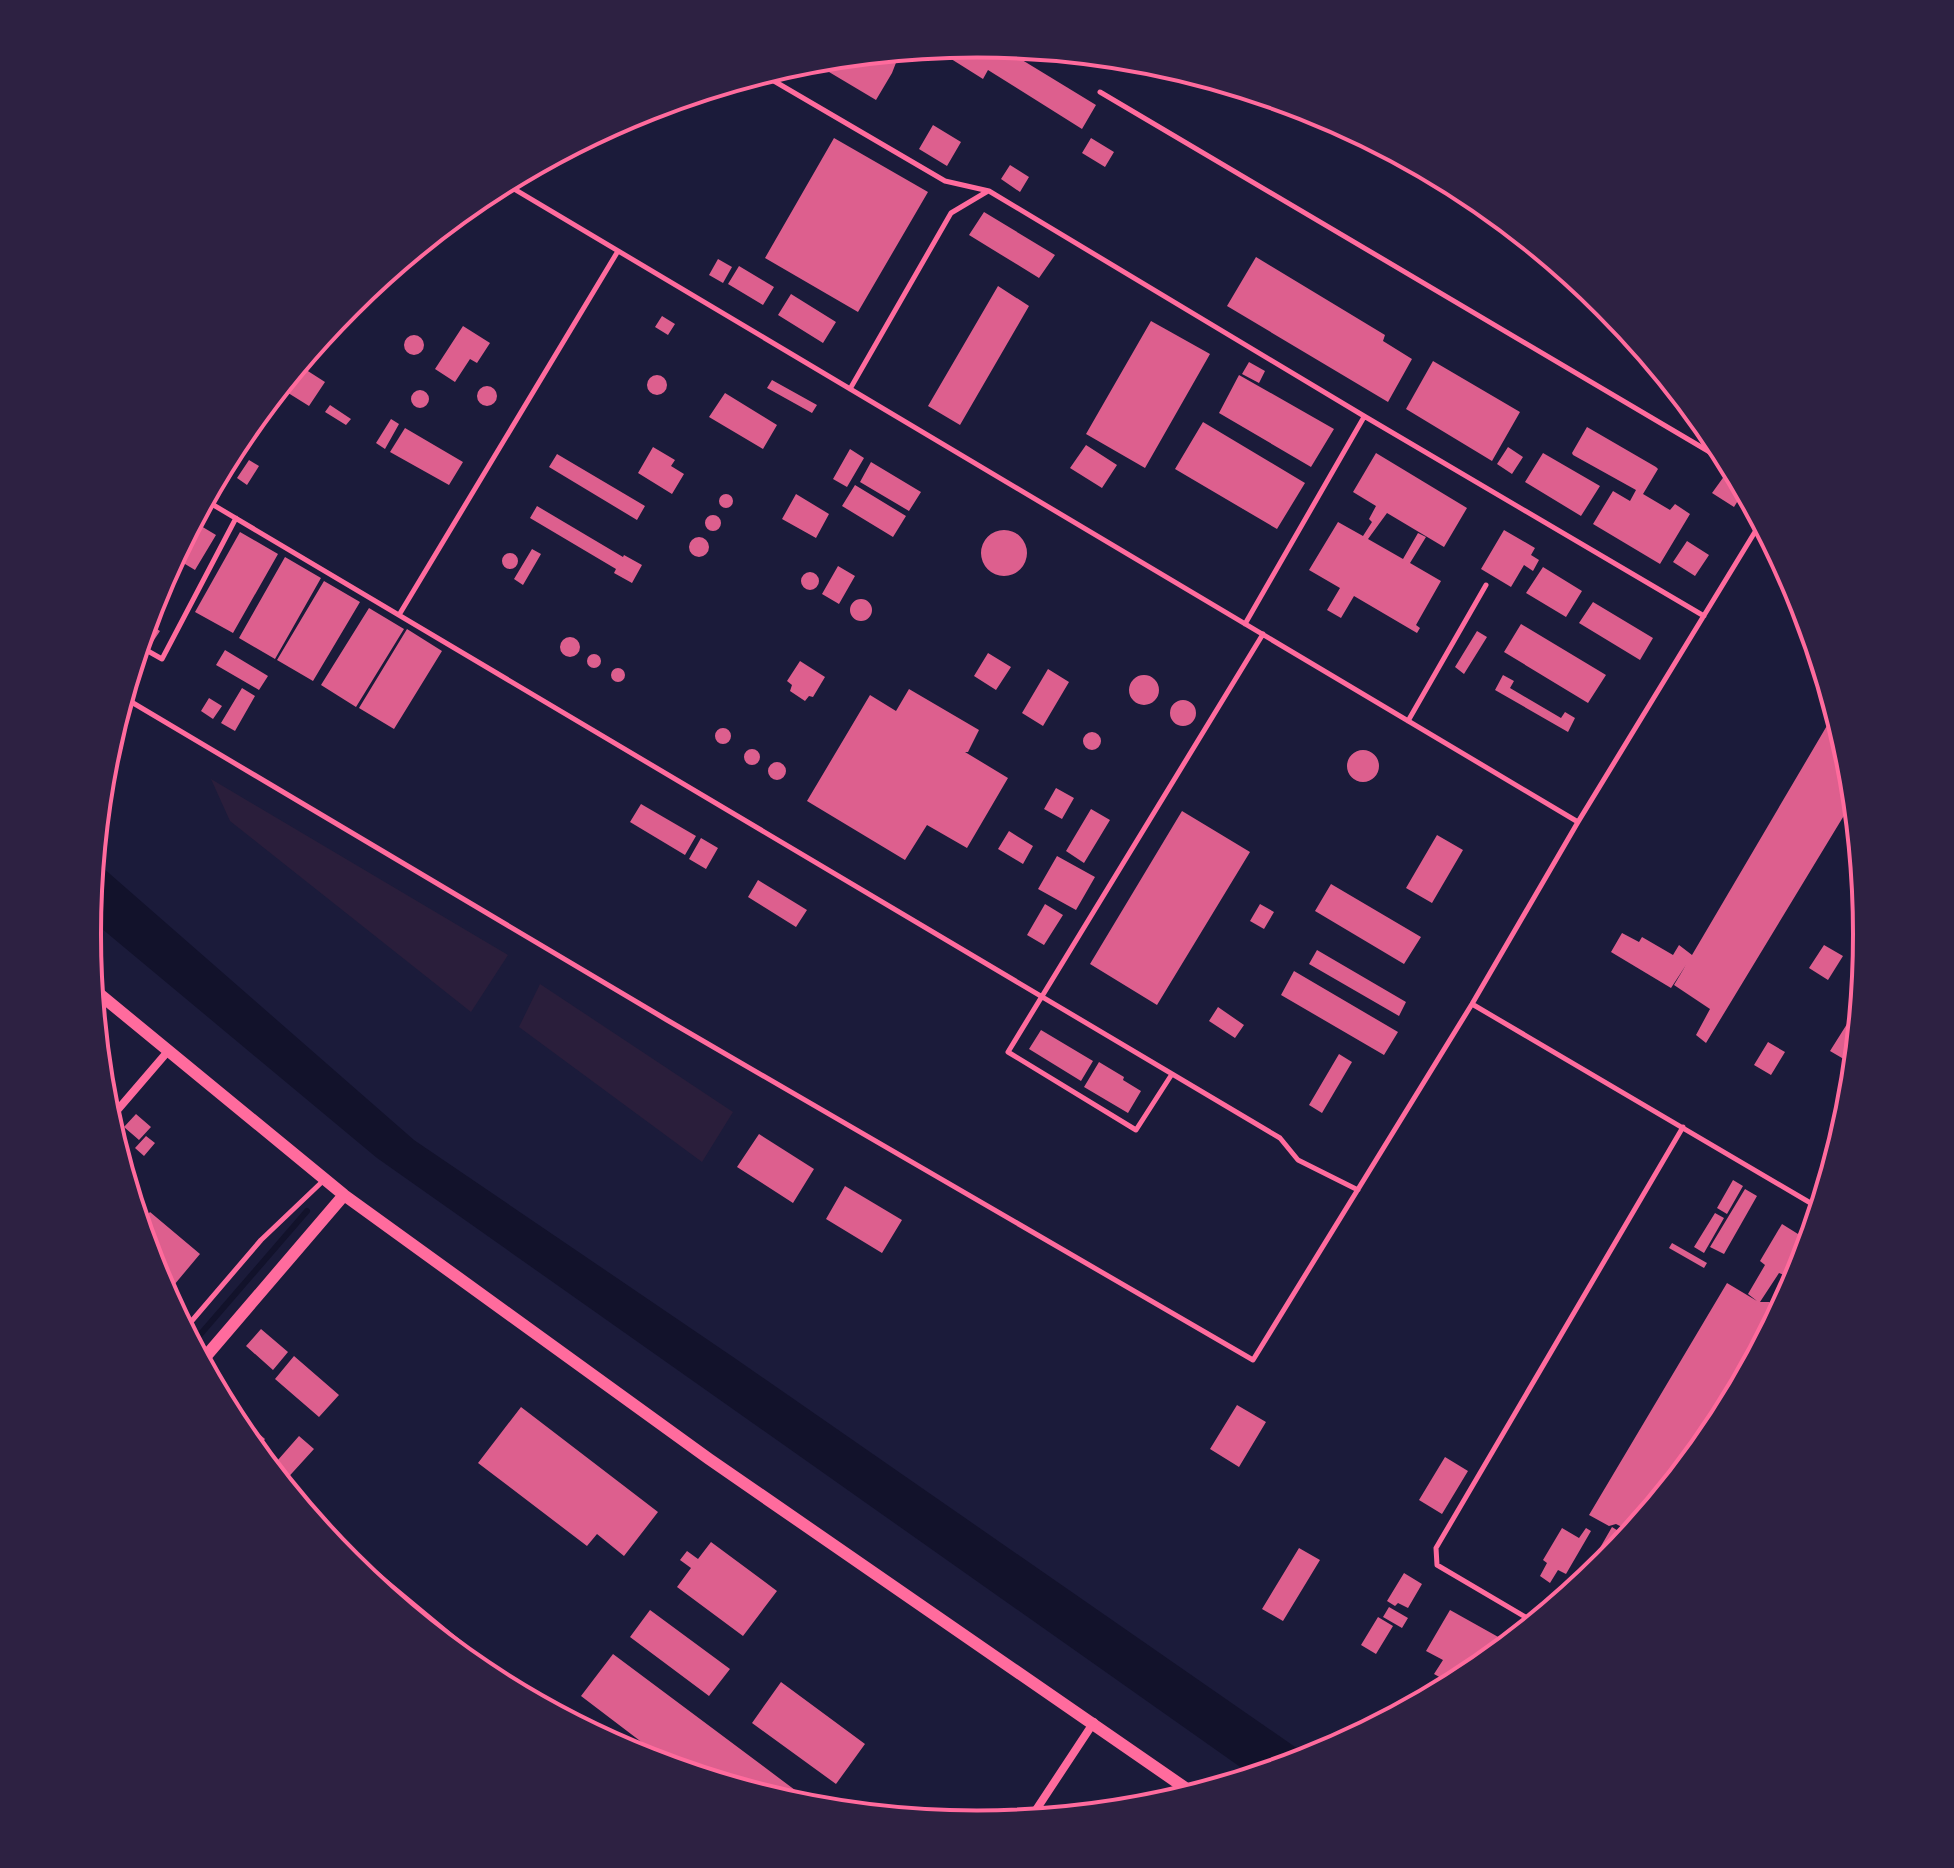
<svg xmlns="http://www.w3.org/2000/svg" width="1954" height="1868" font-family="'Golos Text',sans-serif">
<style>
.green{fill:#2a1e3b}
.water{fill:#12122b}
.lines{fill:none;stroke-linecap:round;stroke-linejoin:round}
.stream{stroke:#12122b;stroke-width:6}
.building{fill:#dd5f8e}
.service{stroke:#ff6b9d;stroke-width:5}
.minor{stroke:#ff6b9d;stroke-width:8}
.tertiary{stroke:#ff6b9d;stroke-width:12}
.rim{fill:none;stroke:#ff6b9d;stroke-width:4}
</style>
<rect width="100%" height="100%" fill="#1b1b3a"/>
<!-- green -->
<path class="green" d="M211,779L508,955L471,1012L230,821Z
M540,984L733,1112L702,1162L519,1027Z"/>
<!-- water -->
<path class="water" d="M94,860L414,1140L736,1359L1311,1758L1253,1776L377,1158L89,918Z"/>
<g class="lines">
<!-- stream -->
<path class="stream" d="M192,1344L307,1211"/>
</g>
<!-- building -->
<path class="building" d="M977,44L999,46L1096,105L1082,129L988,70L983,79L948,57L954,46Z
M895,52L899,55L892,73L876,100L829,72L838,58Z
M933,125L961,142L947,166L919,149Z
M834,138L928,192L858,312L765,258Z
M1091,138L1114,152L1105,167L1082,153Z
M1010,165L1029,177L1020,192L1001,179Z
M984,212L1055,255L1039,278L969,235Z
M1256,257L1385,335L1383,341L1412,359L1388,402L1227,306Z
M718,259L732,267L723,283L709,275Z
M739,266L774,287L763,305L728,284Z
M998,286L1029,306L960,425L928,406Z
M791,294L836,322L823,343L778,315Z
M662,316L675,324L668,335L655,327Z
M1151,321L1210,354L1145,468L1086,434Z
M463,326L490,343L477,363L470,359L455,382L435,369Z
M404 345a10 10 0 1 1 20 0a10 10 0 1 1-20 0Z
M1433,361L1520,412L1492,461L1406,409Z
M1249,362L1265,371L1259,383L1242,374Z
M300,366L325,382L309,406L285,391Z
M647 385a10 10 0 1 1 20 0a10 10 0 1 1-20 0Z
M1239,375L1334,429L1311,467L1219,413Z
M772,380L817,405L812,413L767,388Z
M477 396a10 10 0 1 1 20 0a10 10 0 1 1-20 0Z
M411 399a9 9 0 1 1 18 0a9 9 0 1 1-18 0Z
M725,393L777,425L763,449L709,417Z
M330,405L351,419L346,425L325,412Z
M391,419L399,424L385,449L376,443Z
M1203,422L1305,483L1277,529L1175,469Z
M1587,427L1656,467L1658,469L1643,494L1670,510L1675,504L1690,514L1660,564L1593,524L1613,491L1630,501L1636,490L1573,455L1572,453Z
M405,428L463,462L449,485L390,452Z
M235,443L240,447L227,472L221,469Z
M1086,445L1117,465L1102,488L1070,468Z
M653,447L675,460L671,466L684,474L672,494L638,473Z
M1508,447L1523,457L1512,474L1497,464Z
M850,449L864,458L847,487L833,479Z
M1376,453L1467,508L1444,547L1387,513L1368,539L1403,559L1418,533L1426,537L1410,563L1441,581L1416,625L1420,628L1417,633L1354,596L1341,618L1327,610L1340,588L1309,570L1338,522L1363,536L1372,522L1369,519L1376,506L1353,492Z
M1543,453L1600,486L1581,516L1525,482Z
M557,454L645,506L637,520L549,467Z
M249,460L259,466L247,485L237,478Z
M871,462L921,492L909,511L860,482Z
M1725,475L1741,485L1744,491L1734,507L1712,493Z
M855,485L906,516L893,537L842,506Z
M719 501a7 7 0 1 1 14 0a7 7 0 1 1-14 0Z
M796,494L829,514L816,538L782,519Z
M537,506L623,557L624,555L642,565L632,583L614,573L616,569L530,518Z
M705 523a8 8 0 1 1 16 0a8 8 0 1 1-16 0Z
M201,526L216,535L195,570L180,561Z
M981 553a23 23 0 1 1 46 0a23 23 0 1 1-46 0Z
M1504,530L1535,548L1531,555L1539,560L1533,571L1524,565L1511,587L1481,569Z
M240,532L278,554L233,633L195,612Z
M689 547a10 10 0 1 1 20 0a10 10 0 1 1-20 0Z
M1687,541L1709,555L1695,576L1673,562Z
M532,549L541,554L523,585L514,579Z
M502 561a8 8 0 1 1 16 0a8 8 0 1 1-16 0Z
M285,557L321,578L275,659L239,638Z
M838,566L855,576L839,604L822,594Z
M1543,567L1582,591L1566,617L1526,593Z
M801 581a9 9 0 1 1 18 0a9 9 0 1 1-18 0Z
M324,581L360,602L313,681L277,660Z
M850 610a11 11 0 1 1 22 0a11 11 0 1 1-22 0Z
M1593,602L1653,638L1640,660L1579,623Z
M369,608L404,629L356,707L321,685Z
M146,622L160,631L150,646L141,640Z
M1521,624L1606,675L1588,703L1504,652Z
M407,629L442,651L394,729L359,708Z
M1477,631L1487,637L1464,674L1455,667Z
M560 647a10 10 0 1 1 20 0a10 10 0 1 1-20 0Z
M225,650L268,676L259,690L216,665Z
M988,653L1011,667L996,690L974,676Z
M587 661a7 7 0 1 1 14 0a7 7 0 1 1-14 0Z
M800,661L825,677L813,697L809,696L805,701L790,691L792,685L787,681Z
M611 675a7 7 0 1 1 14 0a7 7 0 1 1-14 0Z
M1048,669L1069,682L1043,726L1022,713Z
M1129 690a15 15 0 1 1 30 0a15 15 0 1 1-30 0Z
M1503,675L1514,681L1510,688L1561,718L1565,712L1575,718L1568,732L1495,690Z
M242,688L255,696L235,731L221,723Z
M909,689L979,730L968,752H965L1008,778L967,848L927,825L905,860L807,801L870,695L896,711Z
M209,698L222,706L213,719L201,711Z
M1170 713a13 13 0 1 1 26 0a13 13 0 1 1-26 0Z
M1835,712L1850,761L1854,799L1706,1043L1696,1035L1710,1009L1674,985L1686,965L1671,988L1611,952L1622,933L1639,942L1642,937L1673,955L1679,945L1692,955Z
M715 736a8 8 0 1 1 16 0a8 8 0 1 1-16 0Z
M1083 741a9 9 0 1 1 18 0a9 9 0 1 1-18 0Z
M744 757a8 8 0 1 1 16 0a8 8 0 1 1-16 0Z
M1347 766a16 16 0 1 1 32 0a16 16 0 1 1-32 0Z
M768 771a9 9 0 1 1 18 0a9 9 0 1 1-18 0Z
M1056,788L1074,798L1062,819L1044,809Z
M641,804L696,836L685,855L630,822Z
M1091,809L1110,820L1084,863L1066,851Z
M1182,811L1250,852L1157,1005L1090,964Z
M1009,831L1033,846L1023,864L998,849Z
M1437,835L1463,850L1432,903L1406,888Z
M701,838L718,848L706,869L689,859Z
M1057,856L1095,877L1076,910L1038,889Z
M758,880L807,910L796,927L748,897Z
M1331,884L1421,937L1404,964L1315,911Z
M1045,904L1063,915L1044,945L1027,935Z
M1260,904L1274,912L1264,929L1250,921Z
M1824,945L1843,956L1828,980L1809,968Z
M1317,950L1406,1002L1399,1016L1309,964Z
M1294,971L1398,1032L1384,1055L1281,995Z
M1218,1007L1244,1025L1235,1038L1209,1021Z
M1847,1024L1857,1030L1854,1065L1830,1051Z
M1041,1030L1093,1061L1081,1081L1029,1049Z
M1768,1042L1785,1052L1771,1075L1754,1065Z
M1339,1054L1352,1062L1322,1113L1309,1105Z
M1099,1062L1124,1077L1123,1080L1141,1091L1128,1113L1084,1087Z
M136,1114L151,1127L139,1140L124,1127Z
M759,1134L814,1169L793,1203L737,1167Z
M146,1136L155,1143L144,1156L135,1148Z
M1733,1180L1743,1186L1727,1214L1717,1208Z
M845,1186L902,1220L882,1253L826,1219Z
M1745,1189L1757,1196L1724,1254L1710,1247Z
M150,1212L200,1254L169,1291L155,1274L139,1224Z
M1715,1213L1724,1218L1704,1253L1694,1247Z
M1782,1224L1806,1239L1784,1275L1779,1273L1760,1302H1769L1781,1309L1707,1441L1632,1532L1616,1524L1609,1526L1589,1515L1727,1283L1757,1301L1748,1294L1765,1265L1760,1261Z
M1672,1243L1707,1263L1704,1268L1669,1248Z
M261,1329L288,1352L273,1370L246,1346Z
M294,1356L339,1395L319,1417L275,1379Z
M224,1404L265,1439L255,1451L237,1428Z
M1237,1405L1266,1422L1239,1467L1210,1449Z
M521,1407L658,1512L624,1556L597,1534L587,1546L478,1463Z
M299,1436L314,1449L283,1483L270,1469Z
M1445,1457L1468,1471L1442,1514L1419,1500Z
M1612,1527L1628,1537L1606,1564L1578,1586Z
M1562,1528L1579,1538L1586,1528L1591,1531L1566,1574L1558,1570L1550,1583L1540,1576L1547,1563L1543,1560Z
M711,1542L777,1591L743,1636L677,1587L691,1568L680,1560L687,1551L698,1559Z
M1299,1548L1320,1560L1283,1621L1262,1609Z
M1404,1573L1422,1584L1408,1608L1398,1603L1395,1606L1387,1601Z
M1389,1607L1408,1618L1402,1628L1383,1617Z
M650,1610L730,1669L709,1696L630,1637Z
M1450,1610L1509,1643L1471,1674L1452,1684L1434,1674L1443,1660L1426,1651Z
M1378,1617L1393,1626L1376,1654L1361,1645Z
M613,1654L803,1796L797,1805L677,1769L581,1696Z
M781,1682L865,1744L836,1784L752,1723Z"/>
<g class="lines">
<!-- service -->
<path class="service" d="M762,74L945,181L989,191L1364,416L1704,616
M1100,92L1730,464
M504,183L1578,822
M850,389L951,213L988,191
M205,500L1280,1138L1298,1160L1358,1190
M399,615L618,251
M1245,624L1364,417
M139,646L162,659L236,518
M123,697L667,1020L1253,1360L1472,1004L1578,822L1761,522
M1408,721L1486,585
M1472,1004L1819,1208
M1172,1074L1136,1130L1008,1052L1263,634
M184,1330L261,1240L324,1180
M1534,1622L1437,1565L1436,1548L1683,1127"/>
<!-- minor -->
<path class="minor" d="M108,1121L169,1050
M318,1527L519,1694
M1030,1819L1094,1722"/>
<!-- tertiary -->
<path class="tertiary" d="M92,988L344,1195L709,1459L1194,1794
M201,1362L344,1195"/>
</g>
<!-- crop -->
<path d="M0 0H1954V1868H0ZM101 934a876 876 0 1 1 1752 0a876 876 0 1 1-1752 0Z" fill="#2d2142" fill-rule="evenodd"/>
<path class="rim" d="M101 934a876 876 0 1 1 1752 0a876 876 0 1 1-1752 0Z"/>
</svg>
